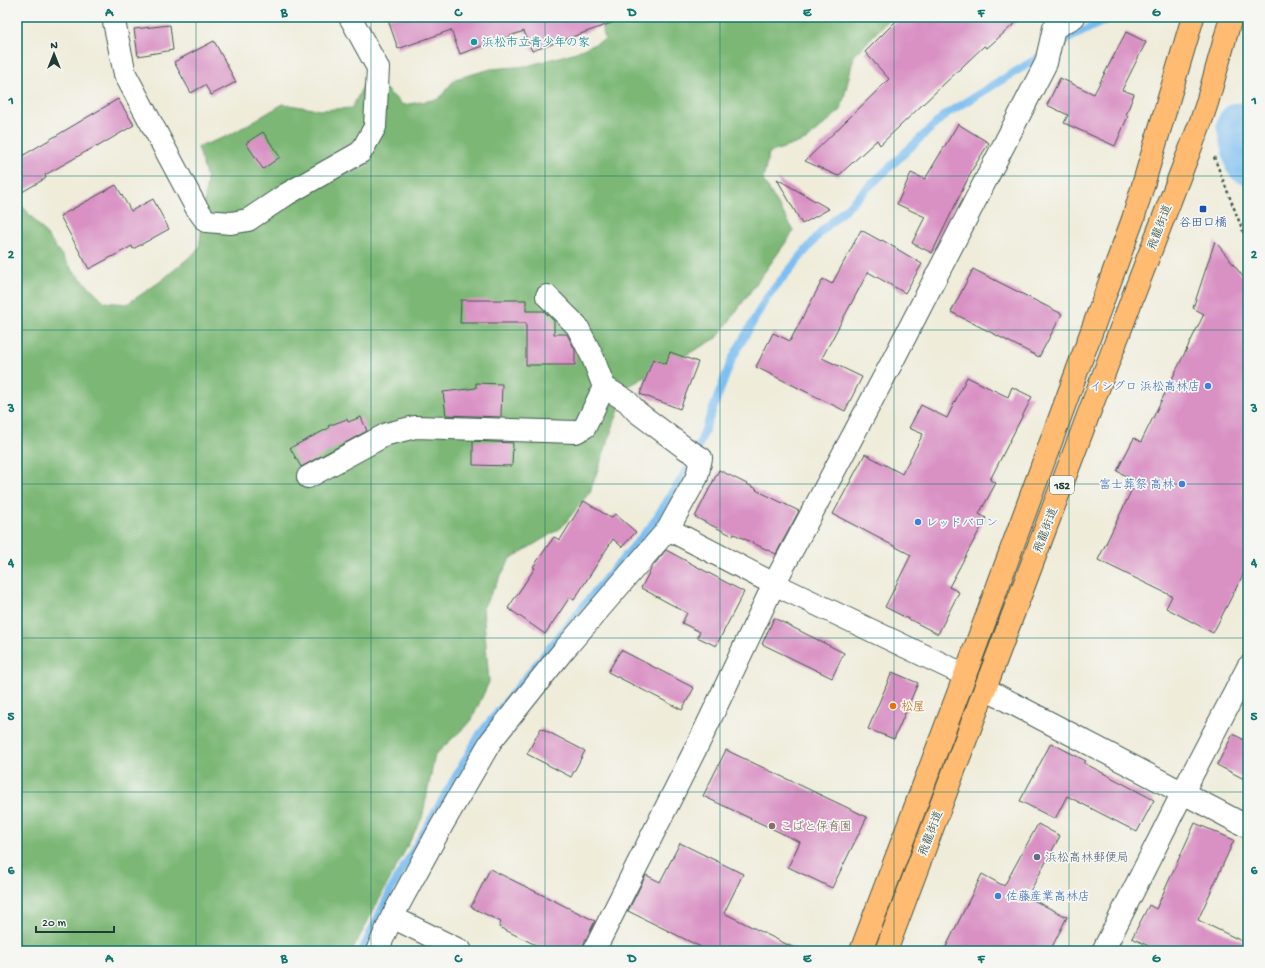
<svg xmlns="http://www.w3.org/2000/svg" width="1265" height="968" font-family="'Gochi Hand','Klee One',sans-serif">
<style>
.forest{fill:#7bb776;stroke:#4d7a55}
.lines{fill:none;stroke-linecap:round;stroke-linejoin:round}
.stream{stroke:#7bbef1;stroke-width:8}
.river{stroke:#7bbef1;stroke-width:47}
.building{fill:#d991c4}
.minor-casing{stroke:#3e574d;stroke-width:24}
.highway-casing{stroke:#3e574d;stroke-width:24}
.path{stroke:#3e574d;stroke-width:2.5;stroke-dasharray:3 3;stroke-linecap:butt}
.minor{stroke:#fff;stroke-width:22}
.highway{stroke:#ffbb71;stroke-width:22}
.grid{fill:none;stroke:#0f766e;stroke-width:1;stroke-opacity:0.55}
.culture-dot{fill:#0f9aa8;stroke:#f6f6f2;stroke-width:1.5}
.transit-dot{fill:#1a4fb4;stroke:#f6f6f2;stroke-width:1.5}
.shop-dot{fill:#3f7fe0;stroke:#f6f6f2;stroke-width:1.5}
.food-dot{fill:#e8710a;stroke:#f6f6f2;stroke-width:1.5}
.education-dot{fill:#8d6e63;stroke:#f6f6f2;stroke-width:1.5}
.service-dot{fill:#5c6f8a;stroke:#f6f6f2;stroke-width:1.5}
.labels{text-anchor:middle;stroke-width:3.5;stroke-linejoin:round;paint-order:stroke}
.shield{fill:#f6f6f2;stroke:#60746d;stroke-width:1}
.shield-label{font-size:11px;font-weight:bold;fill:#1f3d34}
.culture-label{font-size:12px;fill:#0d838f;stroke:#f6f6f2;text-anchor:start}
.transit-label{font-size:12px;fill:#164399;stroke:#f6f6f2}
.street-label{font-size:12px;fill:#1f3d34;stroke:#f6f6f2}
.shop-label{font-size:12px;fill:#366cbe;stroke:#f6f6f2;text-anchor:end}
.food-label{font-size:12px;fill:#c56008;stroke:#f6f6f2;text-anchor:start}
.education-label{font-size:12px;fill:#785e54;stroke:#f6f6f2;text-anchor:start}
.service-label{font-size:12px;fill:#4e5e75;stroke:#f6f6f2;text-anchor:start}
.neatline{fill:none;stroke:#0f766e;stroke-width:1.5}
.grid-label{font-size:13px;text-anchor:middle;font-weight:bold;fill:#0f766e}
</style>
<rect width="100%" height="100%" fill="#f6f6f2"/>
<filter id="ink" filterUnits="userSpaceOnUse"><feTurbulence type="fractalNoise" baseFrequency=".025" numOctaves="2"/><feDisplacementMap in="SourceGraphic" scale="8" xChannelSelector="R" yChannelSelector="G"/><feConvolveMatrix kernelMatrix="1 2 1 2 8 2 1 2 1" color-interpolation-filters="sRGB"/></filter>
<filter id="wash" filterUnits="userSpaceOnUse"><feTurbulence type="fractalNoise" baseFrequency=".012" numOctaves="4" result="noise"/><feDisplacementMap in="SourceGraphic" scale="16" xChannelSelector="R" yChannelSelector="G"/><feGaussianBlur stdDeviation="0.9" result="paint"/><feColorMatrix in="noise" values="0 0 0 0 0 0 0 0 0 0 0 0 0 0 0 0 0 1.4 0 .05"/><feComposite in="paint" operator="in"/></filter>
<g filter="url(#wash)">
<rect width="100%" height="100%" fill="#efecda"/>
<!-- forest -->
<path class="forest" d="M599,17H891L854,56L841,110L806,140L769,153L763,180L794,231L717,338L627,387L590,492L561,528L510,559L483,608L489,682L471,721L435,755L422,818L352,951H17V200L43,230L74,272L105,302L127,304L161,281L199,249L207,179L198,147L228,136L283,104L320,110L352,108L369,74L403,105L439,99L455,79L491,69L527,66L573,53L605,40Z"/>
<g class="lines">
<!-- stream -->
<path class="stream" d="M362,951L392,888L480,734L607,577L651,526L693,461L732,359L767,297L822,231L946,114L1072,37L1112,17"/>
<!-- river -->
<path class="river" d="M1240,126L1248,161"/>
</g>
<g id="blocks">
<!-- building -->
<path class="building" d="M387,17H620V20L532,51L524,31L460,54L451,30L398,49Z
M900,17H1022L987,48L984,46L880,145L877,140L838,176L805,161L889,79L865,52Z
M170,25L173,50L138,56L134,29Z
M1126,32L1146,42L1122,90L1134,94L1126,115L1128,116L1115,146L1064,123L1068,115L1047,105L1060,78L1094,94Z
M214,41L236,82L211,95L205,85L191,93L174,62Z
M118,99L134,125L97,147L96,146L45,175L46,178L17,195V159Z
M958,124L989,143L972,170L932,253L912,243L925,217L897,204L911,173L925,179Z
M263,132L280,157L263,169L246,143Z
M777,179L829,209L802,224Z
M116,185L131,211L153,199L169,229L133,249L132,246L89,269L60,216Z
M861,230L881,241L882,240L922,264L905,293L868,272L822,358L862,377L845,411L756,367L773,333L790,341L823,279L832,284Z
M1215,241L1248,283V565L1213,633L1166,608L1172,596L1098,560L1136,481L1117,471L1134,438L1141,442L1204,314L1193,308Z
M973,269L1062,314L1039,357L951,312Z
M461,300H526V311H544L554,321V334H567L575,350V365H526V323H460Z
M670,352L698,362L680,409L640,394L653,359L666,364Z
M967,377L1008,397L1012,387L1032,397L990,480L996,483L979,514L986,518L949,587L959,592L938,634L885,607L911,555L833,514L865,454L902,474L923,434L909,428L921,405L947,418Z
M476,383L502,384L501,417L446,415L443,392L476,388Z
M361,417L367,431L301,467L290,448L329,428L328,426L347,419L348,422Z
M473,441L513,443L512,466L473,465Z
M719,470L757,489L756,490L799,511L776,554L734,534L733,536L695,517Z
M584,501L611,518L615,514L636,532L622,547L613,539L574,600L570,597L545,634L508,608L535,568L533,567L554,537L560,540Z
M666,550L744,592L716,646L697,637L700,632L682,623L687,613L641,588L652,567Z
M774,618L844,653L832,678L762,644Z
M621,650L694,688L682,710L608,672Z
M892,672L918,683L894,739L868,729Z
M541,728L585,751L571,777L527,754Z
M1233,734L1248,742V781L1217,765Z
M1051,743L1086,761L1084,763L1154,800L1137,832L1067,796L1055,819L1020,801Z
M726,750L867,817L832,888L788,867L800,842L703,796Z
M1195,823L1234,840L1198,920L1248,944V951H1159L1132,938L1149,905L1156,909Z
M1038,824L1060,836L1027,897L1067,917L1050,951H944L982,874L1004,886Z
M680,843L743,874L724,913L800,951H709L628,911L646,875L660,882Z
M490,869L595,921L583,945L582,951H548L499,927L501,922L471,907Z"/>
</g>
</g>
<g filter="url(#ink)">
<use href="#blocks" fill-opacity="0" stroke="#3e574d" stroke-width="1"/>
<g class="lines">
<!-- minor casing -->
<g class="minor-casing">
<path id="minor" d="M113,17L125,74L196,207L206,221L231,223L248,220L287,194L361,152L375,127L378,68L350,17
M308,477L387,434L415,427L576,432L585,427L604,387
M668,529L774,584L965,675
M985,689L1248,827
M392,917L461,951
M377,951L392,917L442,825L491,741L563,651L668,529L697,477L701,458L685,448L637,412L627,401L604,387L593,358L577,326L547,296
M594,951L703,734L774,584L891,364L1046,63L1054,28L1074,17
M1103,951L1183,792L1248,667"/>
</g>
<!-- highway casing -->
<g class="highway-casing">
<path id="highway" d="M861,951L965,675L1133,219L1193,17
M886,951L1132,299L1201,121L1207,103L1231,17"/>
</g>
<!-- path -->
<path class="path" d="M1214,157L1248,244"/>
<!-- minor -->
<use href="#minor" class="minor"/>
<!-- highway -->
<use href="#highway" class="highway"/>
</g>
</g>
<!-- grid -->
<path class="grid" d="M196,17V951M371,17V951M545,17V951M720,17V951M894,17V951M1069,17V951M17,176H1248M17,330H1248M17,484H1248M17,638H1248M17,792H1248"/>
<!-- markers -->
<circle class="culture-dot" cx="474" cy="42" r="4"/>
<rect class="transit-dot" x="1199" y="205" width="8" height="8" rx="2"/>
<g class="shop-dot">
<circle cx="1208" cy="386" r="4"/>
<circle cx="1182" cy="484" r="4"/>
<circle cx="918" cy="522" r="4"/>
<circle cx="998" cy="896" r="4"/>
</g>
<circle class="food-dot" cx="893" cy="706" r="4"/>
<circle class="education-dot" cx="772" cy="826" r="4"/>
<circle class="service-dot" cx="1037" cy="857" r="4"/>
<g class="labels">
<!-- shield labels -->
<rect class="shield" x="1050" y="476" width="24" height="18" rx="3"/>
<g class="shield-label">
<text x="1062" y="489">152</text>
</g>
<!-- culture labels -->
<g class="culture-label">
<text x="482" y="46">浜松市立青少年の家</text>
</g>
<!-- transit labels -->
<g class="transit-label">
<text x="1203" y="226">谷田口橋</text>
</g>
<!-- street labels -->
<g class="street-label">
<text transform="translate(1159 227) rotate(-69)" y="4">飛龍街道</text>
<text transform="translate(1045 530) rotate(-69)" y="4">飛龍街道</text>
<text transform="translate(930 833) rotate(-69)" y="4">飛龍街道</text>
</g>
<!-- shop labels -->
<g class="shop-label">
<text x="1200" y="390">イシグロ 浜松高林店</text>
<text x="1174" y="488">富士葬祭 高林</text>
<text x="926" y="526" text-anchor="start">レッドバロン</text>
<text x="1006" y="900" text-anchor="start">佐藤産業高林店</text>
</g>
<!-- food labels -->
<g class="food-label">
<text x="901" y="710">松屋</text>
</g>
<!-- education labels -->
<g class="education-label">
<text x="780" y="830">こばと保育園</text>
</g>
<!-- service labels -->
<g class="service-label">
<text x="1045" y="861">浜松高林郵便局</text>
</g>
</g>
<!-- margin -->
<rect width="1265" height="968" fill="none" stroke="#f6f6f2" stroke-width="44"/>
<!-- north arrow -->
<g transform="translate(54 54)" stroke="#f6f6f2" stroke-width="3" paint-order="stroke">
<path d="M0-3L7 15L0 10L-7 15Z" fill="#1f3d34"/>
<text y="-6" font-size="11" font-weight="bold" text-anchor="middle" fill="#1f3d34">N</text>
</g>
<!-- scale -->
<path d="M36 926v6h78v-6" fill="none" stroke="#1f3d34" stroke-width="2"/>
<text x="42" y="926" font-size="12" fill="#1f3d34" stroke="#f6f6f2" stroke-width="3" paint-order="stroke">20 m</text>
<rect x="22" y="22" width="1221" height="924" class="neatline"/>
<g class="grid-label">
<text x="109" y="16">A</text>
<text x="284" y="16">B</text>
<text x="458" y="16">C</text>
<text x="632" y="16">D</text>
<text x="807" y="16">E</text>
<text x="981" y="16">F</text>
<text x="1156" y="16">G</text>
<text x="11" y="104">1</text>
<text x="1254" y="104">1</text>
<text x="11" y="258">2</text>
<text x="1254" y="258">2</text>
<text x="11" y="412">3</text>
<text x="1254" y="412">3</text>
<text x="11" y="566">4</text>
<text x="1254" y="566">4</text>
<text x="11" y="720">5</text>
<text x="1254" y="720">5</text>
<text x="11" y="874">6</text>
<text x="1254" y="874">6</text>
<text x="109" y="962">A</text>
<text x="284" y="962">B</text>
<text x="458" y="962">C</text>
<text x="632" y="962">D</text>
<text x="807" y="962">E</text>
<text x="981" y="962">F</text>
<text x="1156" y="962">G</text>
</g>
</svg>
